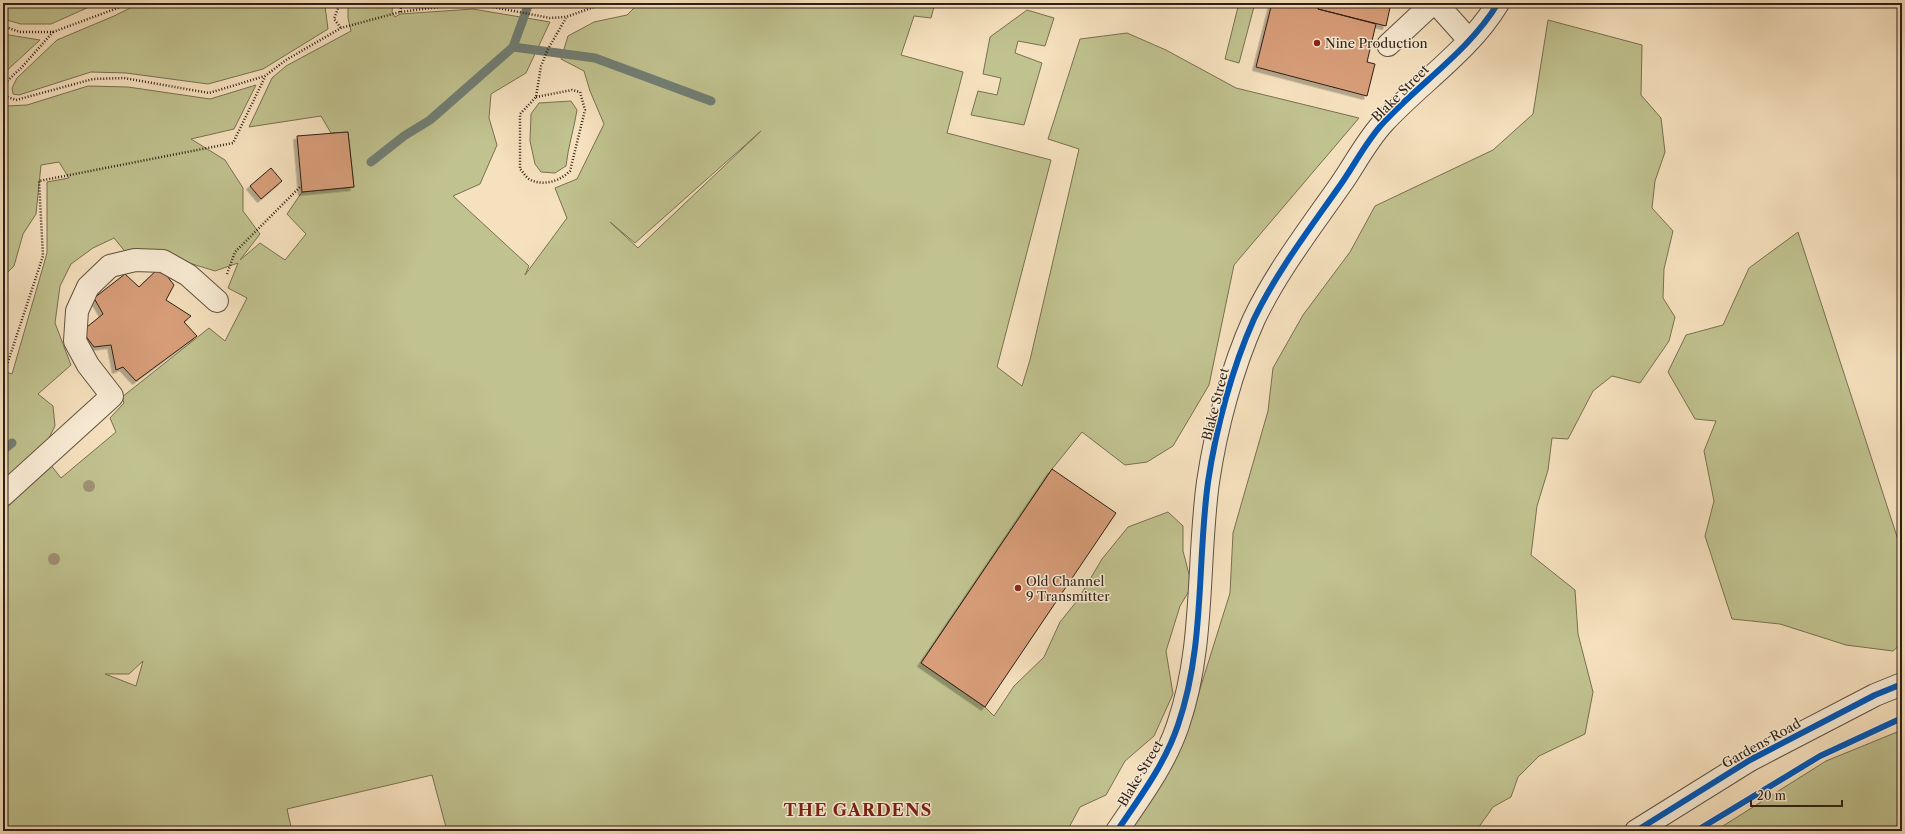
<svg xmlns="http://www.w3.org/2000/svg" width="1905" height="834" font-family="'Libre Caslon Text',serif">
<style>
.green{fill:#c0c28f;stroke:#787052;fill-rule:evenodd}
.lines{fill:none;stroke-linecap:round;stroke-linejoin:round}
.stream{stroke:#717e74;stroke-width:9}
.building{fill:#d89e7a;stroke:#2f1f16;filter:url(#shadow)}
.minor-casing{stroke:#615040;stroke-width:24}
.path{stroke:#2f1f16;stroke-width:2.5;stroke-dasharray:1 2;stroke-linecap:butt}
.minor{stroke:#f9ecd5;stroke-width:22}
.cycleway-casing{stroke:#f9ecd5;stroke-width:8}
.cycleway{stroke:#0057b8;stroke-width:6}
.tree{fill:#a09175}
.poi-dot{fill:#8f2418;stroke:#f9ecd5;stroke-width:1.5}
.labels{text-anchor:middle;stroke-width:3;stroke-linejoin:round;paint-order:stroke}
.poi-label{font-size:13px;fill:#2f1f16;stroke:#f9ecd5;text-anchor:start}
.street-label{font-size:13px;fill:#2f1f16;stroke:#f9ecd5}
.district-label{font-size:17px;font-weight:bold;letter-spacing:1px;fill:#7a1f14;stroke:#f9ecd5}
</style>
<defs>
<filter id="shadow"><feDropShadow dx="-3.5" dy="3.5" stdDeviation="0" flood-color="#0004"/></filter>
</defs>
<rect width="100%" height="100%" fill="#f6e1be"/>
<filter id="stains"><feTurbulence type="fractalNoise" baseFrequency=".005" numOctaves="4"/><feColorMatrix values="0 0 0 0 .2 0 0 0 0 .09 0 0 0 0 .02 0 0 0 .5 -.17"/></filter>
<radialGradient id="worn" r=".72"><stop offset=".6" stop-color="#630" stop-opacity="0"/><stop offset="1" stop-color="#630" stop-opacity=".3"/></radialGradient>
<!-- green -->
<path class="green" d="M3,3H98L51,24H21L3,19Z
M140,3H327L325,6L328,29L263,69L208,84L126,73L91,72L19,95L13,94L12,88L17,78L57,40L114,16Z
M348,3H393L392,12L395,17L400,14L473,9L550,22L526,73L491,94L489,118L497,145L480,184L453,196L529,266L525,275L567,218L555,188L577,179L604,124L590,91L584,71L561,59L568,36L594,22L627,15L639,3H935L931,18L914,16L901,55L963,72L947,133L1051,160L997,367L1022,386L1030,360L1079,149L1048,139L1080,39L1127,33L1166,50L1236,88L1359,118L1234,265L1209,385L1173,446L1147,462L1125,465L1082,432L1052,469L921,663L985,707L994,716L1014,686L1044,657L1060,622L1077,601L1102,559L1128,527L1168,512L1183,526V551L1192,586L1180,606L1166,651L1173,694L1154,736L1125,761L1106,795L1080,807L1067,831H447L432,775L287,809L292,831H3V512L37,475L50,464L61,478L116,432L110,418L124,403L122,397L209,328L225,341L247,298L228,288L238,263L215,271L160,254H127L114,238L93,248L71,264L60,286L55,323L71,365L38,394L53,406L55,426L47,442L3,490V371L12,374L47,253V182L69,178L59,162L41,165L36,214L23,234L14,266L3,277V104L6,106L27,105L88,86L128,87L210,99L256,85L234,129L191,139L225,160L243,188V211L260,234L240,260L260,243L285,260L306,234L287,214L302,192L354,187L348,132L331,133L321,116L249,127L272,78L286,66L351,31L348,18ZM761,131L638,248L610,222L635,243ZM143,661L136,686L105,674H129Z
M1239,3H1255L1239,63L1225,59Z
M1027,10L1054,18L1045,46L1018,41L1015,53L1042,63L1024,125L971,115L978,91L997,95L1001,78L983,74L990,37Z
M1548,20L1642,45L1641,95L1661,118L1665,152L1655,181L1652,208L1673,231L1664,269L1663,298L1675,317L1669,341L1640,383L1612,376L1593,391L1568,439L1552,438L1548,470L1537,506L1531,555L1575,590L1578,634L1593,692L1585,734L1539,756L1518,777L1511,797L1493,807L1476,831H1123L1184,740L1230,593L1233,533L1268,411L1273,368L1303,315L1350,252L1375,206L1493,150L1533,114Z
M3,34L40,40L3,74Z
M571,101L577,110C574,129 568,147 566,166L555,173L541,172L535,164L530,141L531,114L539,103Z
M1798,232L1902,552V643L1893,651L1846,645L1780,624L1732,619L1705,536L1714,501L1704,451L1716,421L1695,419L1668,372L1686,335L1723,325L1749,268Z
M1902,730V831H1715L1826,761Z"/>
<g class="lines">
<!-- stream -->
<path class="stream" d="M513,47L595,58L711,101
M371,162L404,136L430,120L513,47L529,3
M3,450L12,443"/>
</g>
<!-- building -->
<path class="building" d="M1272,3H1319L1318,9L1376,24L1367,62L1375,64L1367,96L1256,67Z
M1319,3H1391L1386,26L1318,9Z
M348,132L354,187L302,192L297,136Z
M271,168L282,181L261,199L250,186Z
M160,267L174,285L166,300L191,316L184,322L197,336L136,381L123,367L116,370L111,345L94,347L82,331L103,314L94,298L125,274L139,287Z
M1052,469L1116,513L985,707L921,663Z"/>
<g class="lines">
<!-- minor casing -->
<g class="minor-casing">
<path id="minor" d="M1436,3L1469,40
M1388,45L1433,3
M3,495L112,396L88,365L75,341L77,311L88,287L110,266L135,260L163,261L188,275L217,301
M1117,831C1140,797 1165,764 1178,725C1205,647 1197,562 1208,482C1216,428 1232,368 1254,319C1277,271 1311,227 1341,184C1355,164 1367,140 1384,122C1421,82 1470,50 1498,3
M1636,831L1750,760L1875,695L1902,684"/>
</g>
<!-- path -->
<path class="path" d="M340,3L334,19L341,28
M400,12L402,3
M3,26L20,32H53L131,3
M3,85L22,67L53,32
M3,87L5,96L16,100L93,79L124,78L209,93L265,76L286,60L341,28L400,12L472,3L550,18L566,17L605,3
M536,97L572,90L580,92L585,110L570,171C560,181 543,187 529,179C526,177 523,172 520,169V114L536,97L541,66L548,49L566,18
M227,274L235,252L301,186
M3,377L43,256L39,181L233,143L265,77"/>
<!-- minor -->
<use href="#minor" class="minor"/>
<!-- cycleway casing -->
<g class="cycleway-casing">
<path id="cycleway" d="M1117,831C1140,797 1165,764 1178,725C1205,647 1197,562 1208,482C1216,428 1232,368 1254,319C1277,271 1311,227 1341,184C1355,164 1367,140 1384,122C1421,82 1470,50 1498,3
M1636,831L1750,760L1875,695L1902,684
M1696,831L1820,756L1902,718"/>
</g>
<!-- cycleway -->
<use href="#cycleway" class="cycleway"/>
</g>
<!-- trees -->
<g class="tree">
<circle cx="89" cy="486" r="6"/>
<circle cx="54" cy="559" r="6"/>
</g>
<!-- markers -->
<g class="poi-dot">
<circle cx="1317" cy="43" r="4"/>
<circle cx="1018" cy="588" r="4"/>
</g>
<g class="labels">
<!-- poi labels -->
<g class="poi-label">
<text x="1325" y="48">Nine Production</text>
<text x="1026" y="586">Old Channel<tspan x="1026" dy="15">9 Transmitter</tspan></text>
</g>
<!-- street labels -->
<g class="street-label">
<text transform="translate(1400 93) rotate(-45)" y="5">Blake Street</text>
<text transform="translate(1215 404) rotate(-76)" y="5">Blake Street</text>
<text transform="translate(1761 743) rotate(-29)" y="5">Gardens Road</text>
<text transform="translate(1140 773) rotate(-59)" y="5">Blake Street</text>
</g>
<!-- district labels -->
<g class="district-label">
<text x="858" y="816">THE GARDENS</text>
</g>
</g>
<!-- margin -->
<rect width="1905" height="834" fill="none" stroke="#f6e1be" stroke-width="16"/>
<rect x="4" y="4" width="1897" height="826" fill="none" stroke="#2f1f16" stroke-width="2"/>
<rect x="8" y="8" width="1889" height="818" fill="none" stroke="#2f1f16"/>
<!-- scale -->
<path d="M1751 800v6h91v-6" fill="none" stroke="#2f1f16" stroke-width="2"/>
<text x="1757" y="800" font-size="12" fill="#2f1f16" stroke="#f9ecd5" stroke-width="3" paint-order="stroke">20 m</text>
<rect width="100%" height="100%" filter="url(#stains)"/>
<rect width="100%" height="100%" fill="url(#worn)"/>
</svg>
